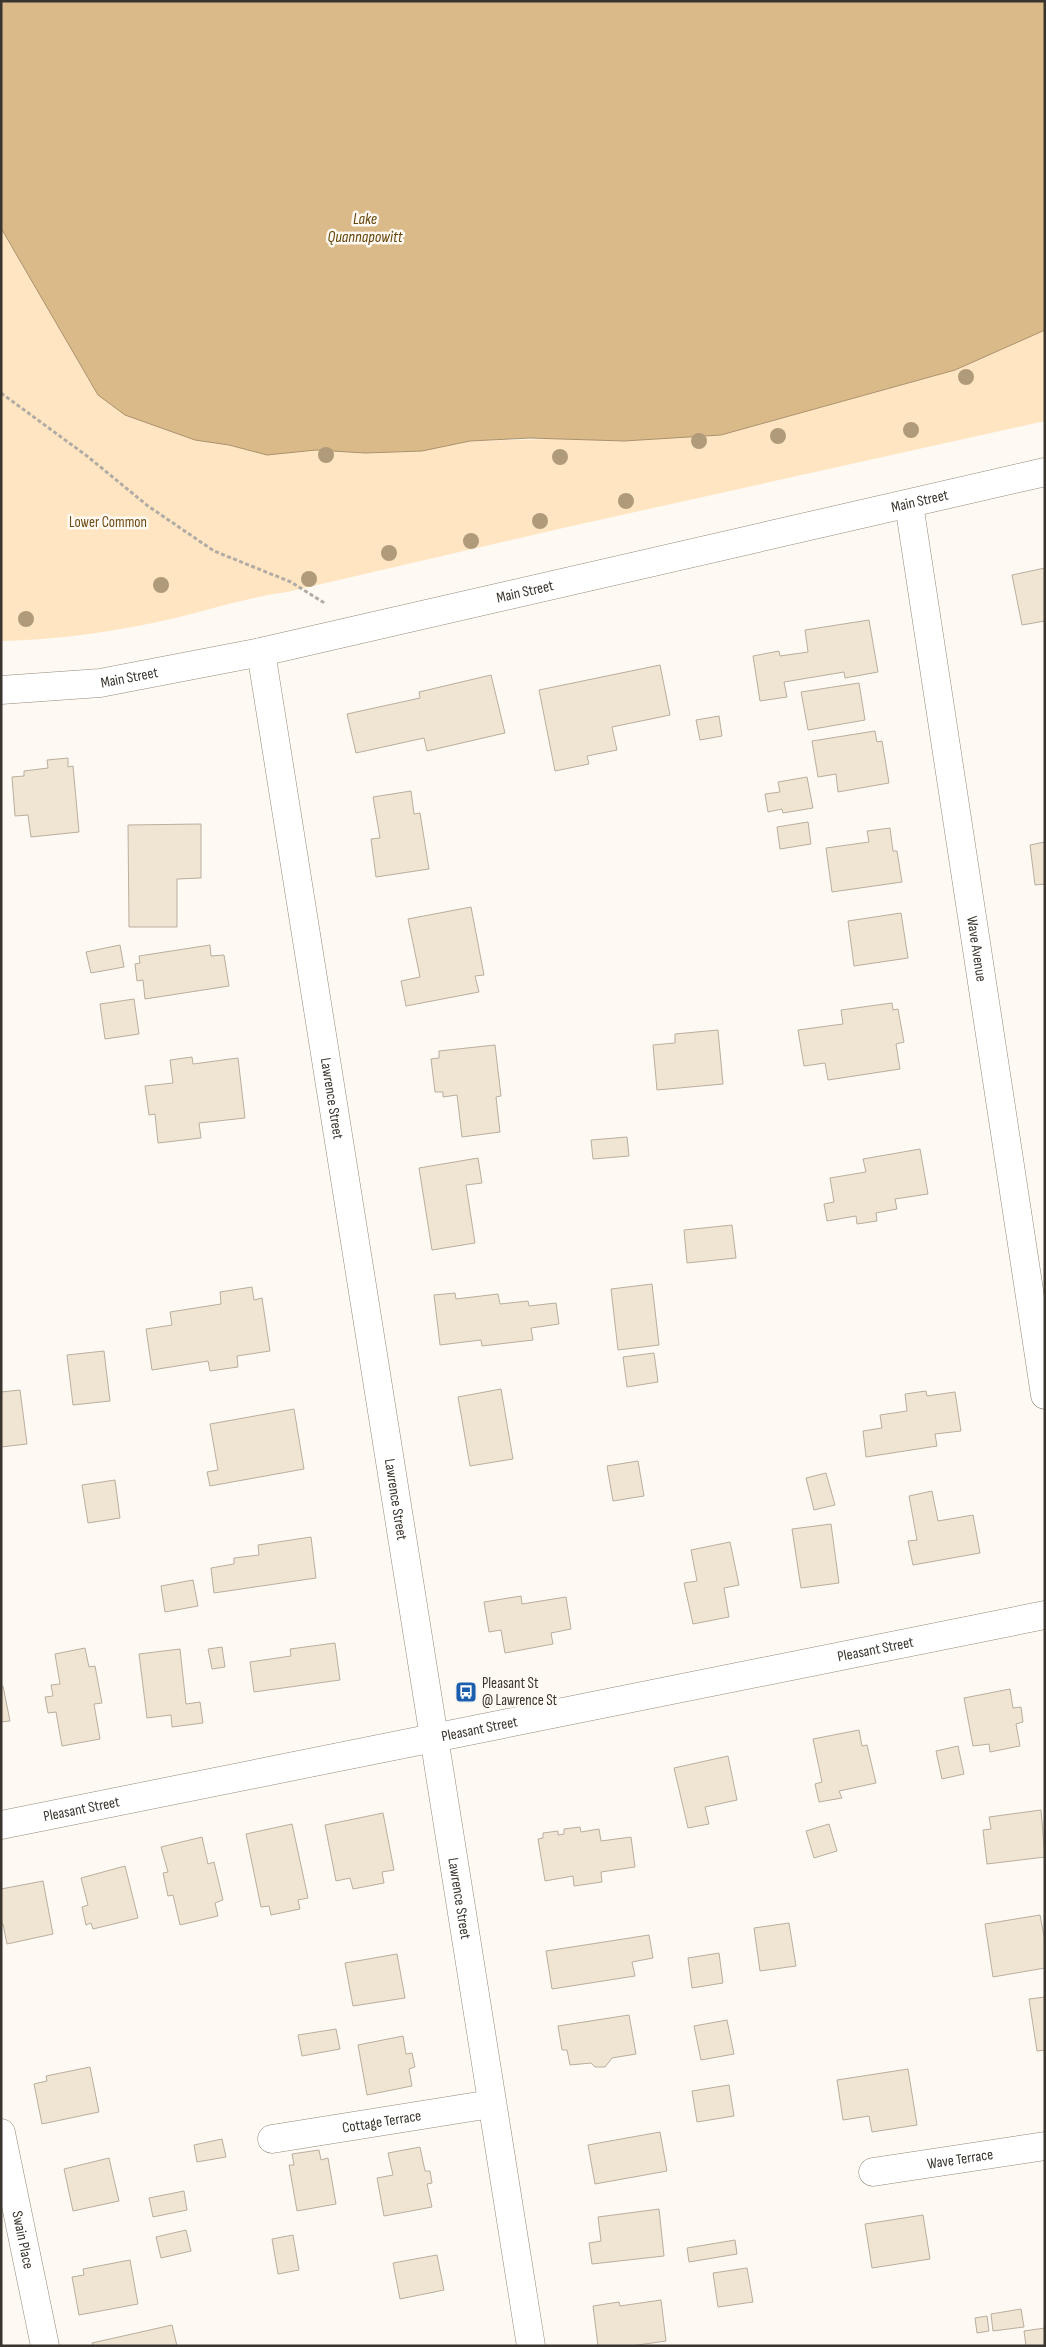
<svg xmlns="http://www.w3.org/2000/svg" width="1046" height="2347" font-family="'Sofia Sans Condensed',sans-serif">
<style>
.green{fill:#ffe5c1}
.water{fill:#dbba8a;stroke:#aa926e}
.building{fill:#f0e4d3;stroke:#baaf9f}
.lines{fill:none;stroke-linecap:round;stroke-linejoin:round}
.street-casing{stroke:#948979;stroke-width:29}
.primary-casing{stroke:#948979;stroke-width:29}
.path{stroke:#b1aca5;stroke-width:3;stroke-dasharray:4 2.5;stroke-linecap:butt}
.street{stroke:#fff;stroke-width:28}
.primary{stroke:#fff;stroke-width:28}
.tree{fill:#af9a79}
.labels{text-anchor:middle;stroke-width:5;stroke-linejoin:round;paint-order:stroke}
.street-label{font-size:15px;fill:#39342d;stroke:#fef9f2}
.park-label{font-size:15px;fill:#6f4d16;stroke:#fef9f2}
.poi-label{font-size:15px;fill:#39342d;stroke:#fef9f2;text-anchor:start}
.water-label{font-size:16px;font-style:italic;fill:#66450a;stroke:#fef9f2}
</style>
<rect width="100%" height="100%" fill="#fef9f2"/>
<!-- green -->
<path class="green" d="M1,228L10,245L149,423L195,440L229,445L365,453L422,451L470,441L721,435L955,370L1045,330V421L563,528L287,592C249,597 212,609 175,618C119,631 59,640 1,641Z"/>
<!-- water -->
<path class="water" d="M1,1H1045V330L955,370L721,435L624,441L530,438L470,441L422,451L365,453L316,450L267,455L229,445L195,440L125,415L98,395L1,228Z"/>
<!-- building -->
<path class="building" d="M1045,568V621L1022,625L1012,575Z
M869,620L878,672L845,678L844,672L784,682L787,697L760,701L753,656L779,651L780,656L808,652L805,630Z
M660,665L670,715L612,727L617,750L587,756L589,764L555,771L539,690Z
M491,675L505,733L427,751L424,738L356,753L347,714L420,698L419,692Z
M859,683L865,720L808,730L801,692Z
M719,716L722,736L700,740L696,720Z
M875,731L877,742L882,741L889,783L838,792L836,774L818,777L812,741Z
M68,758V767L73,766L79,832L31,837L28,815L15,816L12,777L24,776V771L48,768L47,760Z
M807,777L813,808L783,813L782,809L768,812L765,794L780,792L778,782Z
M411,791L414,814L420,813L429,869L376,877L371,839L380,838L373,797Z
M808,822L811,844L780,849L777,827Z
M201,824V878L177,879V927H129L128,825Z
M890,828L893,851H897L902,882L832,892L826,848L869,842L867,831Z
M1045,842V884L1035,885L1030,845Z
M471,907L484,975L475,976L479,992L406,1006L401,981L420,977L408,919Z
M901,913L908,958L854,966L848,921Z
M120,945L124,967L91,973L86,952Z
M210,945L211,956L224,955L229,986L145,999L143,980L137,981L135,964L140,963L139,956Z
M134,999L139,1034L105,1039L100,1004Z
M892,1003L893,1010L898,1009L904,1042L896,1044L900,1069L828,1080L825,1063L804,1066L798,1030L843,1024L841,1010Z
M718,1030L723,1084L657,1090L653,1045L675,1043V1034Z
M495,1045L501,1096L496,1097L500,1132L462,1137L457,1095L443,1097V1092H435L431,1059L439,1058V1051Z
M192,1057L193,1064L238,1058L245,1118L199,1123L201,1138L158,1143L155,1114L149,1115L145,1086L173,1083L170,1060Z
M627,1137L629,1156L593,1159L591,1140Z
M920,1149L928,1194L895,1199L897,1209L876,1213L877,1221L857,1224L856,1216L827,1221L824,1204L834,1202L830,1178L866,1172L863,1159Z
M478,1158L482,1183L466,1185L475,1243L432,1250L419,1168Z
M732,1225L736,1258L687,1263L684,1230Z
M652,1284L659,1345L618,1350L611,1289Z
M252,1287L254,1300L262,1298L270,1351L237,1356L238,1367L210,1371L208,1361L152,1370L146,1329L172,1325L170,1312L221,1304L220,1292Z
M455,1293L456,1299L498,1294L500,1304L528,1301L529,1306L556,1303L559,1324L531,1328L533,1340L482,1346L481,1340L440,1345L434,1295Z
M104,1351L110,1401L73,1405L67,1355Z
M654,1353L658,1382L627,1387L623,1357Z
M501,1389L513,1459L470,1466L458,1397Z
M20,1390L27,1444L1,1447V1392Z
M926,1391L927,1396L955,1392L961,1431L935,1434L937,1446L866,1457L863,1431L882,1428L880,1415L907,1411L905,1394Z
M294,1409L304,1469L210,1486L207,1472L218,1470L210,1424Z
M638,1461L644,1496L613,1501L607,1466Z
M826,1473L835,1505L814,1510L806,1478Z
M115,1480L120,1518L88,1523L82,1485Z
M932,1491L938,1521L973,1515L980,1553L913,1565L908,1541L917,1540L909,1496Z
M831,1524L839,1583L801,1588L792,1529Z
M311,1537L316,1578L214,1593L211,1568L234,1564V1558L259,1555L258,1545Z
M730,1542L739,1585L724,1588L729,1617L693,1624L684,1583L697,1581L691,1550Z
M193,1580L198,1606L165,1612L161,1586Z
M521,1596L522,1604L566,1597L571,1629L551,1633L553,1644L505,1653L501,1630L489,1632L484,1602Z
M335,1643L340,1680L254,1692L250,1662L291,1656L290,1649Z
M222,1647L225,1667L212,1669L208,1649Z
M85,1648L89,1667L95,1666L102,1703L94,1704L100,1739L62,1746L56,1712L48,1713L45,1697L53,1696L51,1685L60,1684L55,1654Z
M180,1649L186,1704L200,1702L203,1723L172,1727L171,1715L147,1718L139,1654Z
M1,1686H3L10,1721L1,1722Z
M1010,1689L1013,1708L1021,1707L1023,1722L1016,1724L1020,1746L990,1752L989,1744L973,1746L964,1698Z
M859,1730L862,1746L867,1745L876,1783L839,1791L842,1798L819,1802L815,1784L822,1782L813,1739Z
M958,1746L964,1774L942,1779L936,1751Z
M728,1756L737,1800L705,1807L709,1824L688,1828L674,1768Z
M1041,1810L1045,1857L987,1864L983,1830L991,1829L989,1817Z
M383,1813L394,1870L382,1872L384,1883L353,1889L350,1878L336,1881L325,1825Z
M292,1824L308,1898L298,1900L300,1909L271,1915L269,1906L261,1907L246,1834Z
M829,1824L837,1851L814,1858L806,1831Z
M580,1827L581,1832L599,1829L601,1841L631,1837L635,1867L601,1872L602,1882L574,1886L573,1876L545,1881L538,1839L543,1838V1833L558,1831V1835L564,1834V1829Z
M202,1837L208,1864L214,1862L223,1900L215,1903L218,1916L180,1925L173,1895L168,1896L163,1873L168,1872L161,1847Z
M125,1866L138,1918L93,1929L91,1923L86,1925L82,1907L88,1905L81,1878Z
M43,1881L53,1934L7,1944L3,1924L1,1925V1889Z
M1040,1915L1045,1941V1968L993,1977L985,1924Z
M789,1923L796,1966L760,1971L754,1928Z
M649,1935L653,1958L632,1962L635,1976L552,1989L546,1951Z
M719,1953L723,1983L692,1988L688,1958Z
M397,1954L405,1998L353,2006L345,1963Z
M1045,1997V2050L1037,2051L1029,1999Z
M629,2015L636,2054L612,2058L605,2067H595L591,2063L570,2065L567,2050H562L558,2026Z
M727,2020L734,2054L701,2060L694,2026Z
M336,2029L340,2049L302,2056L298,2035Z
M403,2036L406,2054L412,2053L415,2067L409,2069L412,2086L367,2095L358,2045Z
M90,2067L99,2112L42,2124L34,2084L47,2081L46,2076Z
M908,2069L917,2125L872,2132L869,2116L843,2120L837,2080Z
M729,2085L734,2116L697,2122L692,2091Z
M660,2132L667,2171L595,2184L588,2145Z
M222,2139L226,2157L197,2162L194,2145Z
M420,2147L425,2171H430L432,2183L427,2184L432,2207L384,2216L377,2178L393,2175L388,2153Z
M319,2150L321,2160L328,2158L336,2204L297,2211L289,2165H294L292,2154Z
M109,2158L119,2201L73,2211L64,2169Z
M184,2191L187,2210L153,2217L149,2198Z
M659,2209L664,2256L592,2264L589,2243L601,2241L598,2217Z
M923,2215L930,2259L872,2268L865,2224Z
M186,2230L191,2251L161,2258L156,2237Z
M293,2235L299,2270L278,2274L272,2239Z
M735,2240L737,2254L689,2262L687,2248Z
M437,2255L444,2290L400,2299L393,2263Z
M130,2260L138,2304L79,2315L72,2277L84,2275L83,2269Z
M747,2268L753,2302L718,2307L713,2273Z
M661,2300L666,2341L631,2346H598L593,2306L619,2302L620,2306Z
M1021,2309L1024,2327L993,2331L991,2314Z
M987,2316L989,2331L977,2333L975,2318Z
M172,2325L177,2346H93L92,2343Z
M1045,2328V2346H1026L1024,2331Z"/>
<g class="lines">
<!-- street casing -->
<g class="street-casing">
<g id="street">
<path id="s1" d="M909,504L1045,1395"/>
<path id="s2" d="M261,652L531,2346"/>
<path id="s3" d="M1,1825L1045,1615"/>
<path id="s4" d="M1,2133L45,2346"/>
<path id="s5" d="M272,2139L491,2104"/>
<path id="s6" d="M873,2172L1045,2146"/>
</g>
</g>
<!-- primary casing -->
<g class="primary-casing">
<g id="primary">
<path id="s7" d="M1,690L100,683L261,652L1045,472"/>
</g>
</g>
<!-- path -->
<path class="path" d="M1,393L87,456L148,506L214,551L291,582L326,604"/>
<!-- street -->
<use href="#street" class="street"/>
<!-- primary -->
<use href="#primary" class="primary"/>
</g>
<!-- trees -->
<g class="tree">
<circle cx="966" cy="377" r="8"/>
<circle cx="911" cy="430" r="8"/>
<circle cx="778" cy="436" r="8"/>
<circle cx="699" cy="441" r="8"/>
<circle cx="326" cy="455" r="8"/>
<circle cx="560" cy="457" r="8"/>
<circle cx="626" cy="501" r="8"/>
<circle cx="540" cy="521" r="8"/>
<circle cx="471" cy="541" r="8"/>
<circle cx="389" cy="553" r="8"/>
<circle cx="309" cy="579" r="8"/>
<circle cx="161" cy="585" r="8"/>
<circle cx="26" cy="619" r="8"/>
</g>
<!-- icons -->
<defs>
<g id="bus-square" transform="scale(1.125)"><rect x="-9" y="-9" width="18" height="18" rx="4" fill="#1b5eae" stroke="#fef9f2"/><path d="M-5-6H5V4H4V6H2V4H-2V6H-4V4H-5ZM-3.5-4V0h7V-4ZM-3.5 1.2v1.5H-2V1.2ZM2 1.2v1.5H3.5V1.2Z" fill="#fff"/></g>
</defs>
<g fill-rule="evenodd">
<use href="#bus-square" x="466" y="1692"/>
</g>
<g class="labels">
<!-- street labels -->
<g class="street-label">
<text dy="5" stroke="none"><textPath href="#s7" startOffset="939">Main Street</textPath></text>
<text dy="5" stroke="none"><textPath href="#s7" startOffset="534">Main Street</textPath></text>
<text dy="5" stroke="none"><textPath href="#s7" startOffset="129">Main Street</textPath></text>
<text dy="5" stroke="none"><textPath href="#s1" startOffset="450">Wave Avenue</textPath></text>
<text dy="5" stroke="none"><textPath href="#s2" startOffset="452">Lawrence Street</textPath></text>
<text dy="5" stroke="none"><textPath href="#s2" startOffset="858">Lawrence Street</textPath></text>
<text dy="5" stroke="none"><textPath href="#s3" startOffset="892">Pleasant Street</textPath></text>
<text dy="5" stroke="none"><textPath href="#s3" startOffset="488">Pleasant Street</textPath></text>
<text dy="5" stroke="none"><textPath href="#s3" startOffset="82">Pleasant Street</textPath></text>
<text dy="5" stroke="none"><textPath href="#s2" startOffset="1262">Lawrence Street</textPath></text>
<text dy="5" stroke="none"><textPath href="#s5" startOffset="111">Cottage Terrace</textPath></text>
<text dy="5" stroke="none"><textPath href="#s6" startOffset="88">Wave Terrace</textPath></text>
<text dy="5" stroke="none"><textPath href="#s4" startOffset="109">Swain Place</textPath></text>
</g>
<!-- park labels -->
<g class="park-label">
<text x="108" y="527">Lower Common</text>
</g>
<!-- poi labels -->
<g class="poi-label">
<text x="482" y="1688">Pleasant St<tspan x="482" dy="17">@ Lawrence St</tspan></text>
</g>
<!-- water labels -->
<g class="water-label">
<text x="365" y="224">Lake<tspan x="365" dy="18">Quannapowitt</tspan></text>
</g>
</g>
<!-- border -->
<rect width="1046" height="2347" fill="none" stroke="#39342d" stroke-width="5"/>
</svg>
